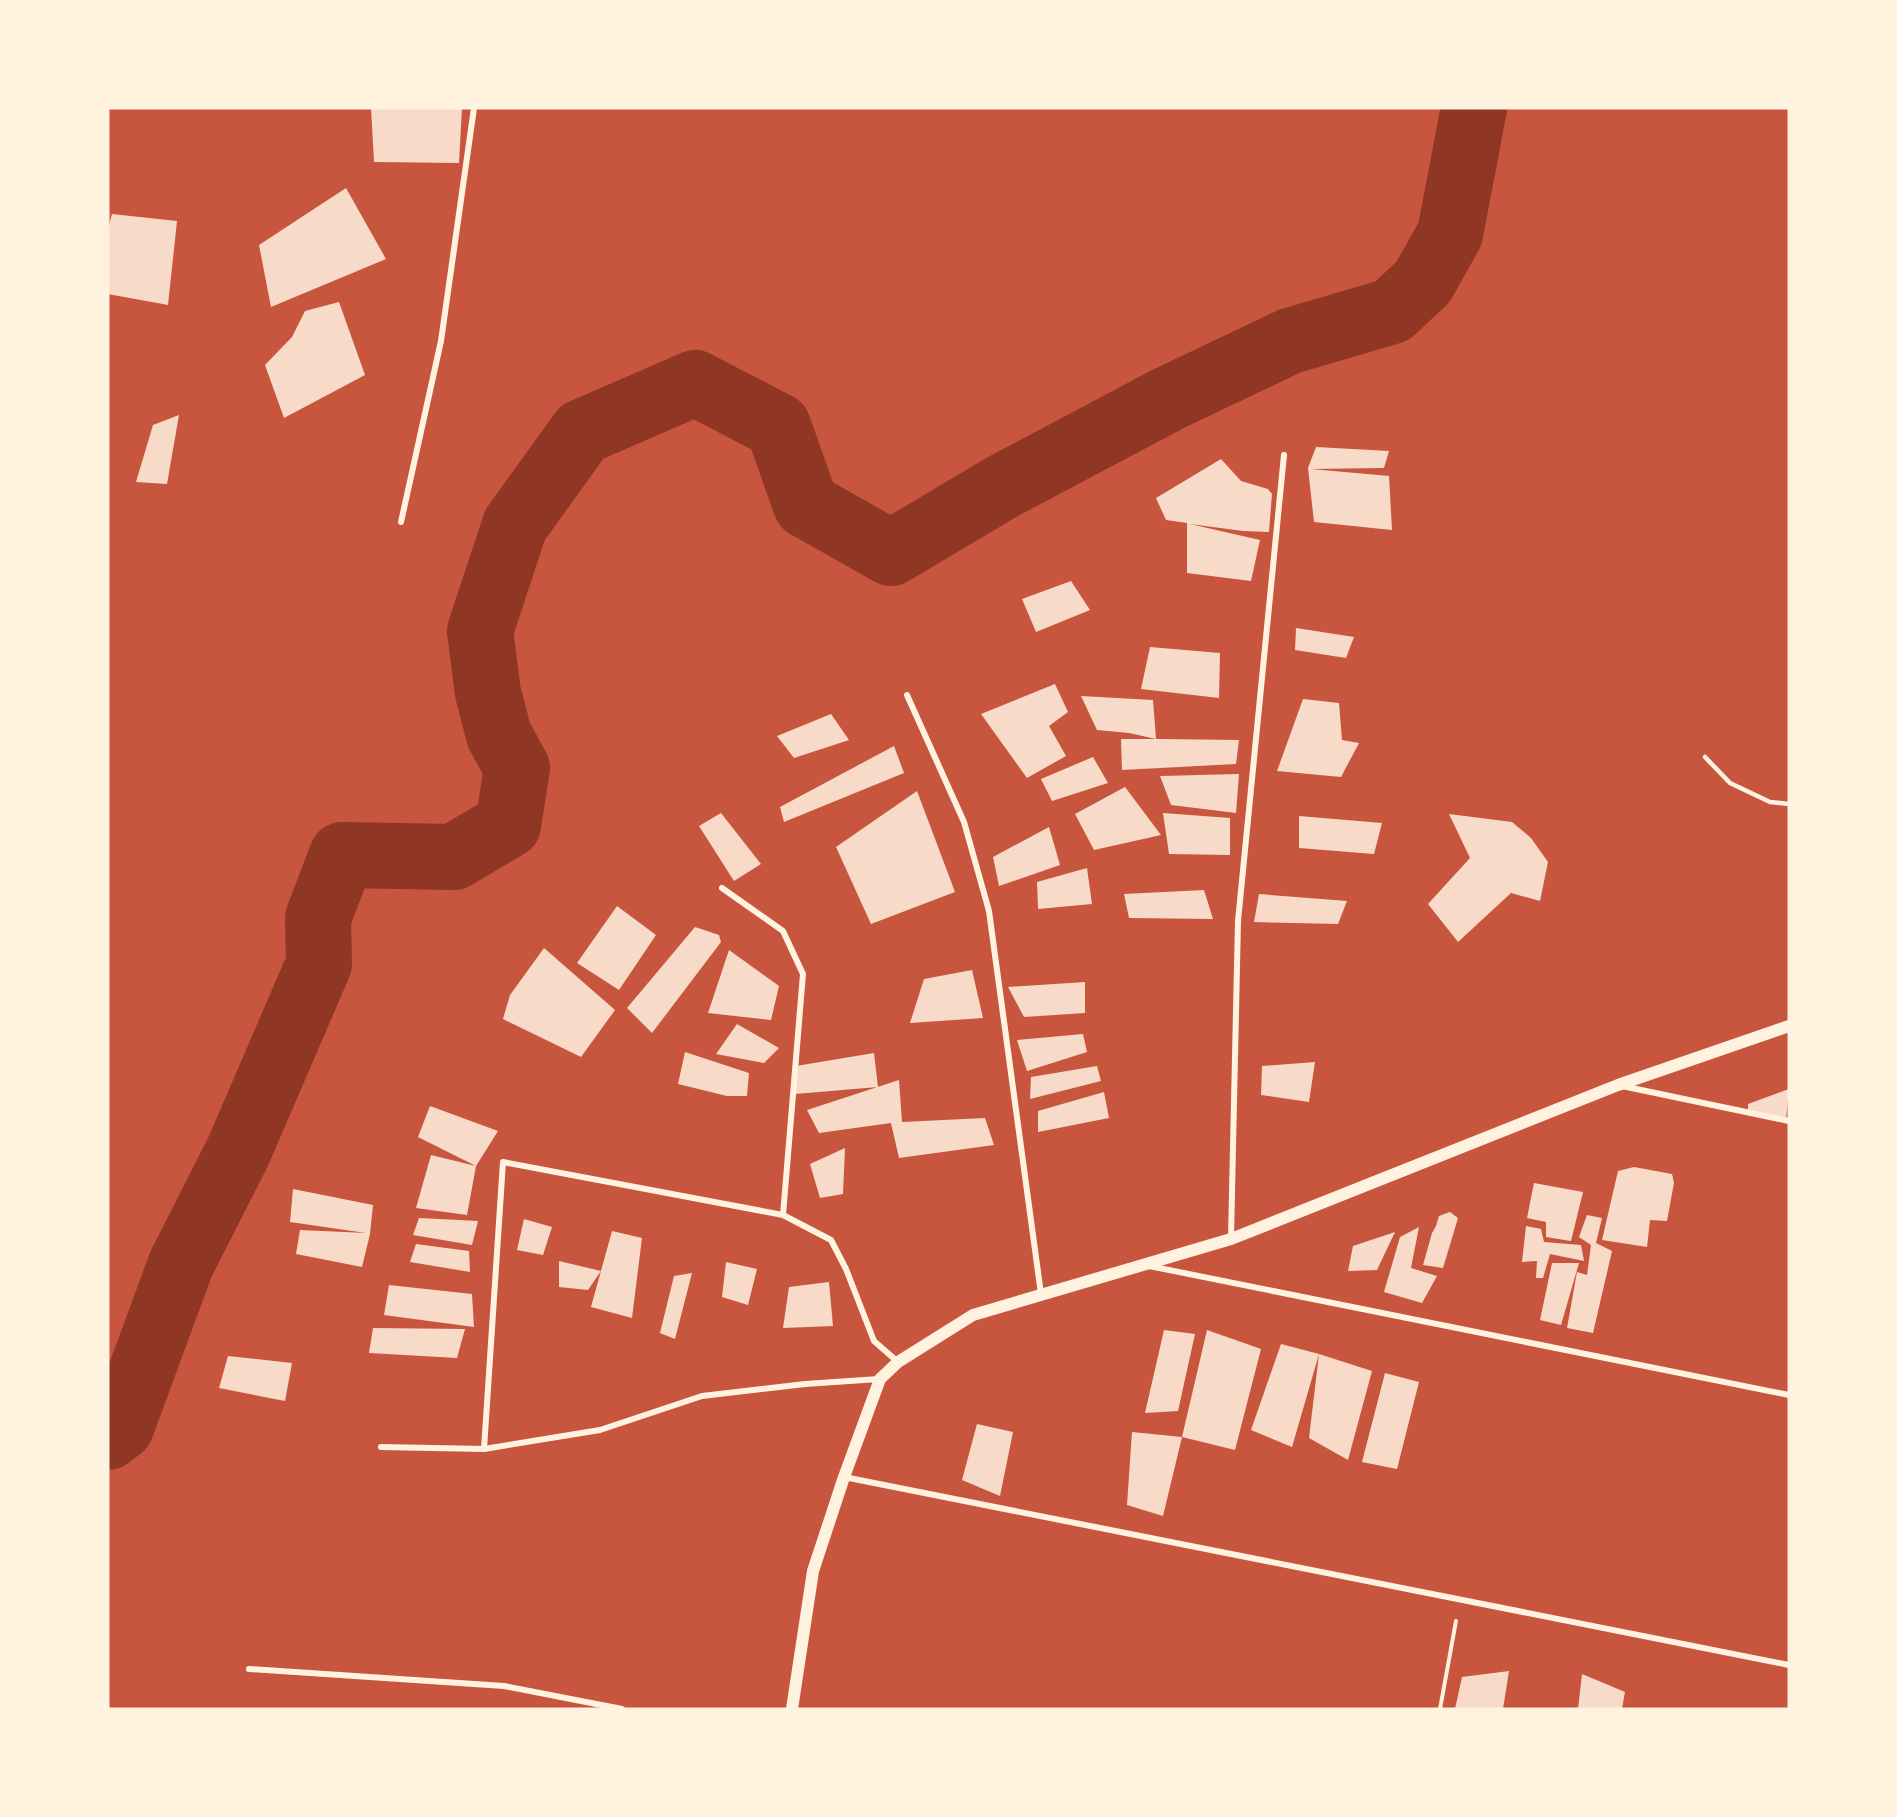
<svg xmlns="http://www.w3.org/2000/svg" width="1897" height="1817" font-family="Rubik,sans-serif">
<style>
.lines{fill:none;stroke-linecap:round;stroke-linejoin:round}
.river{stroke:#8f3625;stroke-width:66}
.building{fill:#f7dbc8}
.path{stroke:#fff3e0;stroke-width:4}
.service{stroke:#fff3e0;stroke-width:4.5}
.minor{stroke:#fff3e0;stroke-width:6}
.secondary{stroke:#fff3e0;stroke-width:12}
</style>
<rect width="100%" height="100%" fill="#c8553d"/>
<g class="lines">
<!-- river -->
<path class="river" d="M108,1437L121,1427L181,1264L238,1152L319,964L318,918L342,855L454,857L508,825L517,768L499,735L488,693L480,631L515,525L582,432L695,383L778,426L806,505L891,553L1004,486L1168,399L1290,341L1392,311L1423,282L1450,234L1474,108"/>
</g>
<!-- building -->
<path class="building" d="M371,108H462L459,163L374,162Z
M346,188L386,259L271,307L259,245Z
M112,214L177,221L168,305L108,294V229Z
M339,302L365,375L284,418L265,365L292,337L305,311Z
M179,415L167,484L136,482L153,425Z
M1316,447L1389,451L1384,468L1311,469L1389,476L1392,530L1314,522L1308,468Z
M1221,459L1241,481L1268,489L1272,494L1269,532L1243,531L1190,524L1260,540L1251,581L1187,573V523L1166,520L1156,498Z
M1071,581L1090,610L1036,632L1022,599Z
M1296,628L1354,637L1346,658L1295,650Z
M1150,647L1220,653L1219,698L1141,689Z
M1055,684L1068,712L1049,726L1066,756L1027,778L981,714Z
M1081,696L1153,700L1156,739L1129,733L1097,730Z
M1303,699L1339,703L1342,740L1359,743L1341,777L1277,771Z
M831,714L849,740L794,758L777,736Z
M1121,739H1159L1239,740L1236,764L1122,770Z
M894,746L904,773L784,822L780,807Z
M1093,757L1108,783L1052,801L1041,779Z
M1239,774L1236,813L1171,805L1160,776Z
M1125,787L1161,835L1094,850L1075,814Z
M917,791L955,892L871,924L836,847Z
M721,813L761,864L734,881L699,826Z
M1163,813L1230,818V855L1169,854Z
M1449,814L1512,822L1531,838L1548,862L1540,901L1511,893L1458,942L1428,904L1470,858Z
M1299,816L1382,823L1374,854L1299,848Z
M1049,827L1060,865L999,886L993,857Z
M1087,868L1092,904L1038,909L1037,882Z
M1204,890L1213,919L1129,918L1124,894Z
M1259,894L1347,901L1338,924L1254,922Z
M617,906L656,935L619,990L577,963Z
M695,927L719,935L721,942L652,1033L627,1008Z
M544,948L615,1010L581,1057L503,1019L510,995Z
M729,950L779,986L771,1020L708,1013Z
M972,970L983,1018L910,1023L924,979Z
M1085,982V1013L1024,1017L1008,987Z
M737,1024L779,1048L764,1063L716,1054Z
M1083,1034L1087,1052L1027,1071L1017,1040Z
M685,1052L749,1073L747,1096H727L678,1084Z
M874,1053L878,1087L795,1094L796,1066Z
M1315,1062L1309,1102L1261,1095L1262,1066Z
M1097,1066L1101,1081L1030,1099L1031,1077Z
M899,1080L902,1122L985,1118L994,1145L899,1158L891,1123L819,1133L807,1110Z
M1789,1089L1786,1120L1748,1111V1104Z
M1104,1092L1109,1118L1038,1132V1111Z
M430,1106L498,1131L476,1166L418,1137Z
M845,1148L843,1194L820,1198L810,1164Z
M431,1155L476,1166L467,1215L416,1208Z
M1634,1167L1672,1174L1674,1183L1667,1221L1650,1220L1647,1247L1602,1240L1618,1171Z
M1534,1183L1583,1192L1571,1241L1546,1237V1222L1527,1218Z
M293,1189L373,1205L370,1234L362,1267L296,1254L300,1230L366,1233L290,1222Z
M1450,1212L1458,1218L1443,1268L1423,1265L1432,1233L1436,1226L1439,1216Z
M1587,1215L1602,1218L1596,1243L1612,1251L1593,1333L1567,1328L1577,1272L1587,1275L1591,1245L1579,1237Z
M419,1218L478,1221L472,1245L413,1235Z
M524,1219L552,1227L543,1255L517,1250Z
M1526,1226L1541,1229L1544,1242L1581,1245L1584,1261L1550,1254L1543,1278H1536L1537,1261L1522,1262Z
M1419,1227L1411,1268L1437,1276L1422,1303L1384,1292L1400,1237Z
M612,1231L642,1238L632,1318L591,1307Z
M1395,1232L1377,1270L1348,1271L1353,1246Z
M416,1244L469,1251L470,1272L410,1262Z
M559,1261L601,1271L588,1290L559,1287Z
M726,1262L757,1269L748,1305L722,1297Z
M1552,1263H1579L1561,1325L1540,1320Z
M692,1273L675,1339L660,1333L674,1276Z
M829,1282L833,1326L783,1328L789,1287Z
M389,1285L472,1294L474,1327L384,1315Z
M373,1328L465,1329L457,1358L369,1353Z
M1164,1330L1195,1334L1178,1411L1145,1413Z
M1207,1330L1261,1349L1235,1450L1182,1437L1163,1516L1127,1505L1132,1432L1182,1437Z
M1281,1344L1319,1354L1372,1371L1348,1460L1309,1438L1319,1354L1292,1447L1251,1430Z
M228,1356L292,1363L285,1401L219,1388Z
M1385,1373L1419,1382L1397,1469L1362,1462Z
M977,1424L1013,1432L1000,1496L962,1480Z
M1509,1671L1503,1709H1455L1462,1677Z
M1582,1674L1625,1692L1622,1709H1578Z"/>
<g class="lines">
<!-- path -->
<path class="path" d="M1440,1709L1456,1621"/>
<!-- service -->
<path class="service" d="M1705,757L1730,783L1770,802L1789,804"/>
<!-- minor -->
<path class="minor" d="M401,522L441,341L474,108
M907,695L964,822L989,911L1041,1294
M722,888L783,931L803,974L783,1215
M1622,1086L1789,1121
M1231,1238L1238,921L1284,455
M1149,1266L1789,1395
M381,1447L484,1449L600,1430L702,1396L805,1384L879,1379
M484,1449L503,1162L783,1215L831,1240L846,1269L874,1341L898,1362
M844,1477L1789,1665
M249,1669L504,1686L622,1709"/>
<!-- secondary -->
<path class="secondary" d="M792,1709L813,1571L844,1477L880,1379L898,1362L973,1315L1231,1239L1618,1085L1789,1026"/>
</g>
<!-- border -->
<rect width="1897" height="1817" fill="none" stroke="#fff3e0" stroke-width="219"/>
</svg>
